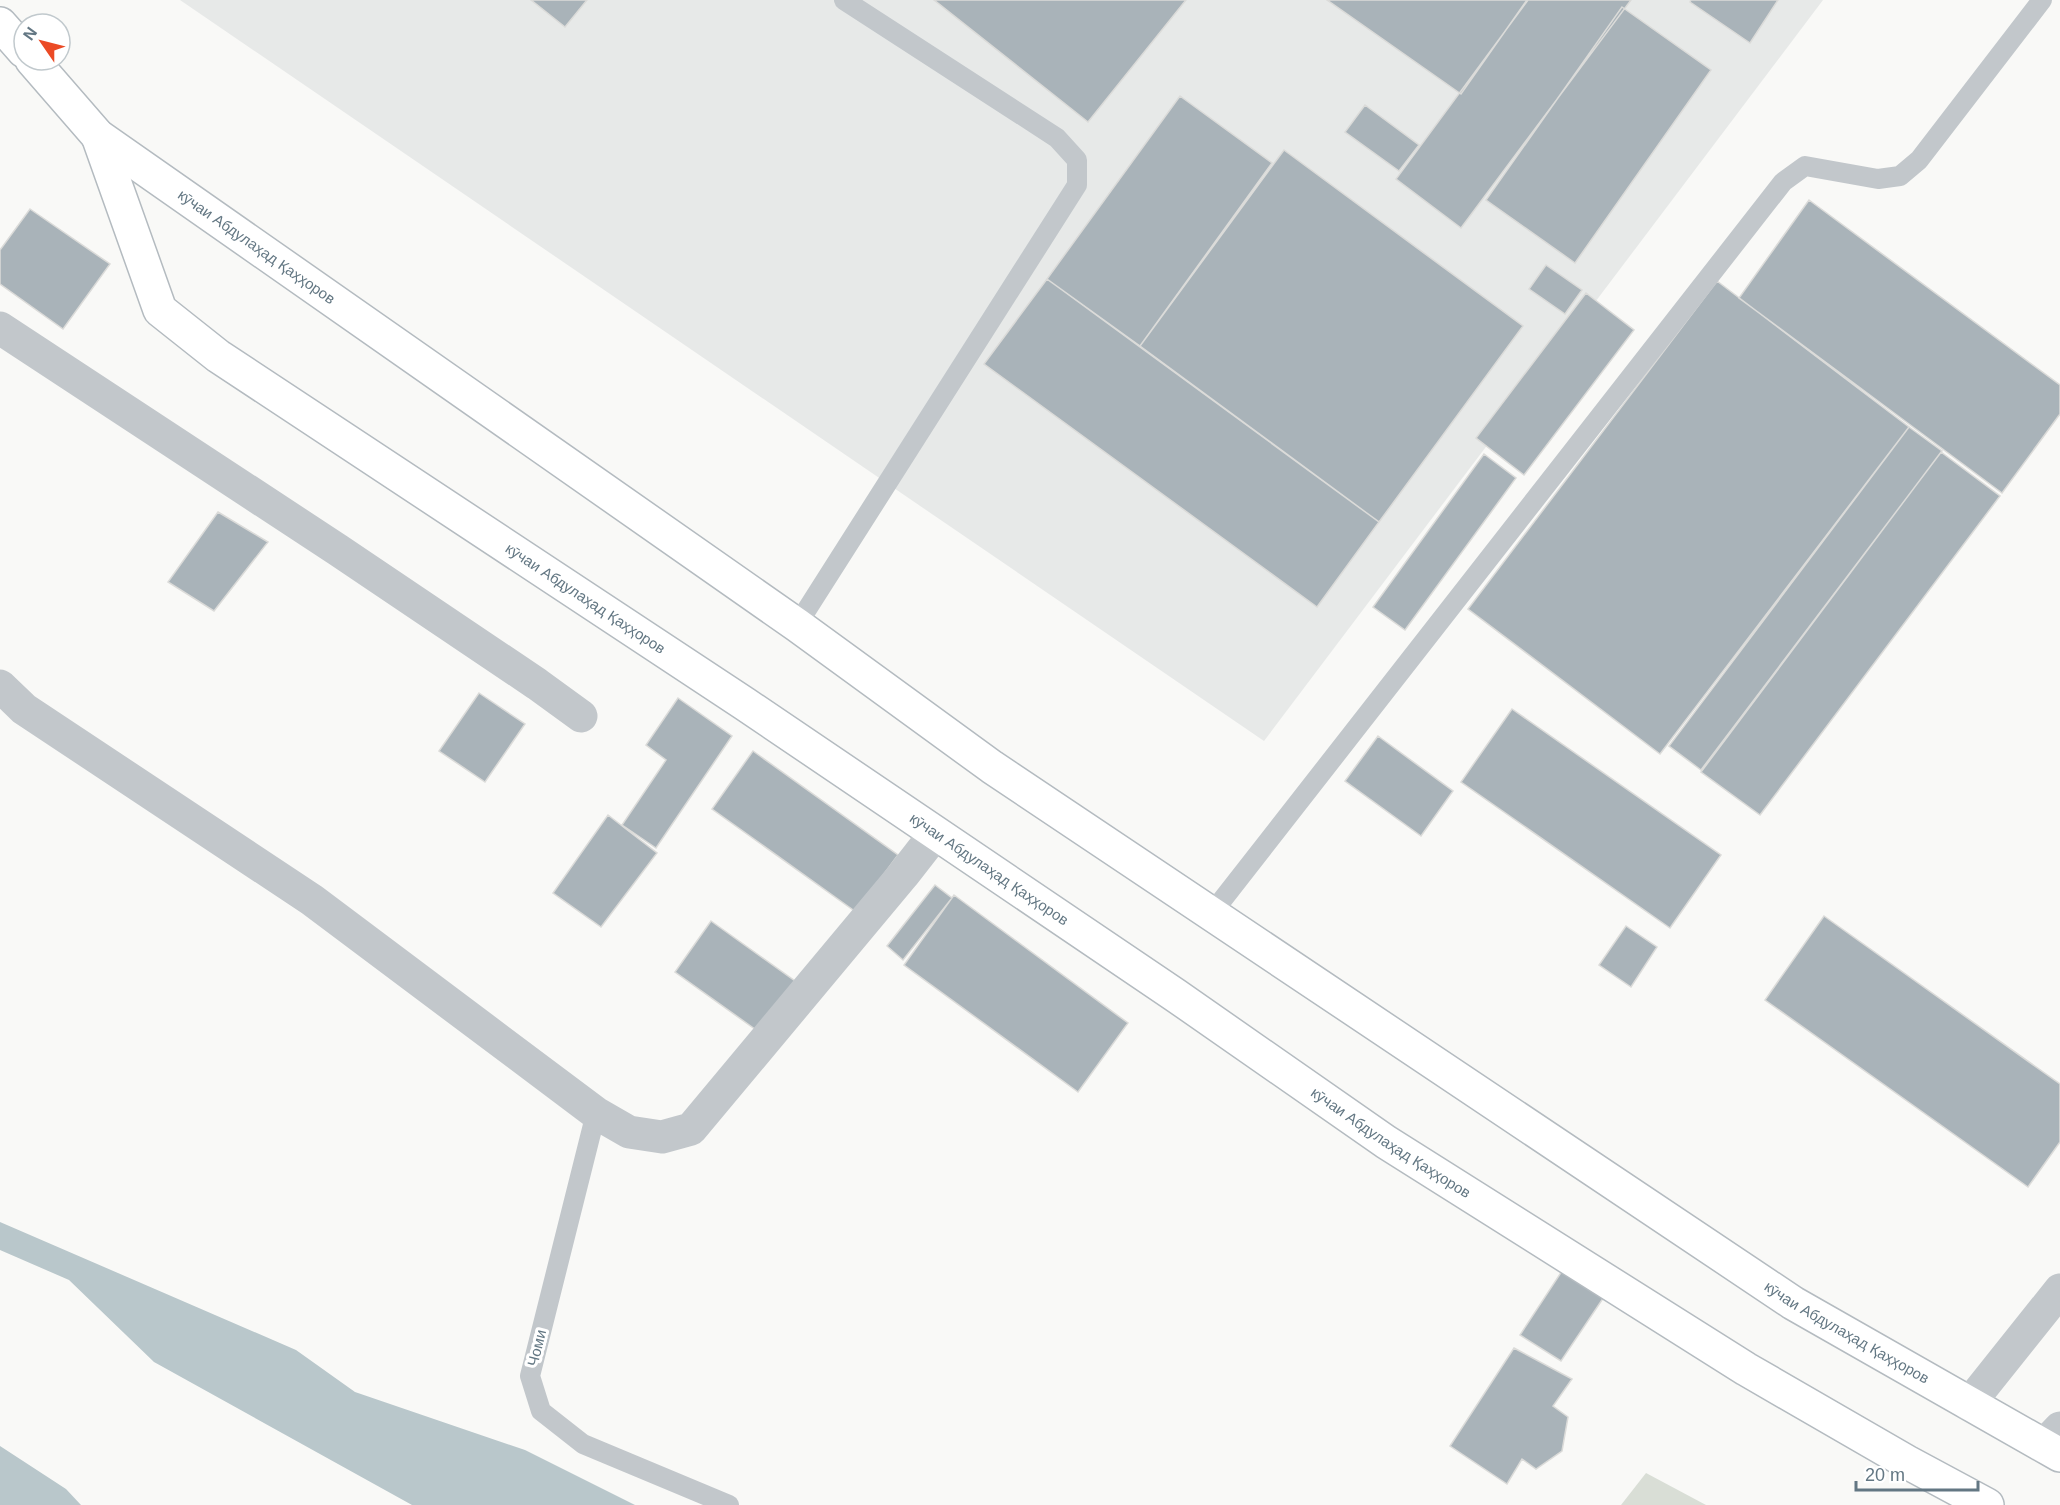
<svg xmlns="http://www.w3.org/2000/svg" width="2060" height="1505" font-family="Helvetica,sans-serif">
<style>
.built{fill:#e7e9e8}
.green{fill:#d9ded6}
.water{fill:#b9c7cb}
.building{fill:#a9b3b9;stroke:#dbdbd9;stroke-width:1.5}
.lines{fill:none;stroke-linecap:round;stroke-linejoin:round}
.secondary-casing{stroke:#b4bbc0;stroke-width:36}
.lane{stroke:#c2c7cb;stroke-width:20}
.street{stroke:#c2c7cb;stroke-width:33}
.secondary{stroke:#fff;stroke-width:33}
.labels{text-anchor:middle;stroke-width:6;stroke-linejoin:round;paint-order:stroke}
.street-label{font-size:15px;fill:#637783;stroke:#fff}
</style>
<rect width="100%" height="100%" fill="#f9f9f7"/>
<!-- built -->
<path class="built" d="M180,0H1823L1264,741Z"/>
<!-- green -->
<path class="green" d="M1646,1473L1706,1505H1621Z"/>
<!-- water -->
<path class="water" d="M0,1222L296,1350L355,1392L525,1450L635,1505H412L154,1362L69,1280L0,1250Z
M0,1446L66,1489L81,1505H0Z"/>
<!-- building -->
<path class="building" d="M531,0H587L565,27Z
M934,0H1186L1088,122Z
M1327,0H1527L1461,94Z
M1528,0H1631L1461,228L1396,179Z
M1691,0H1778L1750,43L1690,2Z
M1622,7L1711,70L1575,263L1486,200Z
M1180,96L1272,163L1140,346L1047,279Z
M1365,105L1419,145L1399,171L1345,132Z
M1284,150L1523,326L1379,522L1140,346Z
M1809,200L2060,385V414L2002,493L1739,298Z
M30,209L110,264L63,329L0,284V250Z
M1546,265L1582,290L1565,314L1529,289Z
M1047,279L1379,522L1317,607L984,364Z
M1717,281L1909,427L1660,754L1468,609Z
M1586,293L1634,330L1524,475L1476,438Z
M1909,427L1942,451L1701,770L1669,746Z
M1941,452L2000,496L1760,815L1701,772Z
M1484,454L1516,478L1405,630L1373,607Z
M218,512L268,542L214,611L168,582Z
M479,693L525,724L485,782L439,751Z
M678,698L732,736L656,848L622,825L666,760L646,745Z
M1512,709L1721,855L1670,928L1461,782Z
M1378,736L1453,791L1421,836L1345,781Z
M753,751L898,855L856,912L712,809Z
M608,815L657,853L601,927L553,893Z
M935,885L952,898L903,960L887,946Z
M954,895L1128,1023L1078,1092L904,965Z
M1824,916L2060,1084V1142L2028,1187L1765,1000Z
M711,921L795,981L759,1032L675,972Z
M1626,926L1657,947L1631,987L1599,965Z
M1564,1268L1606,1294L1561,1361L1520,1335Z
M1514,1348L1572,1379L1553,1406L1568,1417L1562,1451L1536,1469L1522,1459L1507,1484L1450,1446Z"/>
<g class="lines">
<!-- secondary casing -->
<g class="secondary-casing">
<g id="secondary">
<path d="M0,24L24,51"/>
<path id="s1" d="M32,60L98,136L797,625L992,767L1793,1303L2060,1455"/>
<path id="s2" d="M98,136L160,310L218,356L745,704L1175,995L1386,1142L1746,1369L1907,1462L1987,1505"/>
</g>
</g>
<!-- lane -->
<path class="lane" d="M797,625L1077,185V160L1057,138L844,0
M1212,913L1783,182L1805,166L1878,179L1900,176L1919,160L2042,0
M596,1113L530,1376L541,1411L583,1444L729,1505"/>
<!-- street -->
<path class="street" d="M0,328L338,550L537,684L581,716
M0,686L24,709L312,900L596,1113L629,1132L662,1137L691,1129L903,875L935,834
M1969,1404L2060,1290
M2043,1446L2060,1428"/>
<!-- secondary -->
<use href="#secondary" class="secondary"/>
</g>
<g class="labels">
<!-- street labels -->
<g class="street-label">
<text dy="5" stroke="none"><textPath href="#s1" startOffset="294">кӯчаи Абдулаҳад Қаҳҳоров</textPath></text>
<text dy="5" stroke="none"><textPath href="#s2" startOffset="699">кӯчаи Абдулаҳад Қаҳҳоров</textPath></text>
<text dy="5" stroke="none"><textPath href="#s2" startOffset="1185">кӯчаи Абдулаҳад Қаҳҳоров</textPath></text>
<text dy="5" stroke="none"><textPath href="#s2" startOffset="1671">кӯчаи Абдулаҳад Қаҳҳоров</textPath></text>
<text dy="5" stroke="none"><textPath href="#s1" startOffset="2220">кӯчаи Абдулаҳад Қаҳҳоров</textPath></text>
<text transform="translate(537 1348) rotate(-76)" y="5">Чоми</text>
</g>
</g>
<!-- north arrow -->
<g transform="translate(42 42) rotate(305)"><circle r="28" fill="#ffffff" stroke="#c1c9cd" stroke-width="1.5"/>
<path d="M0-4.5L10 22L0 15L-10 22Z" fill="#eb4a25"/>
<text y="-9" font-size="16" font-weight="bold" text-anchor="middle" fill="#637783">N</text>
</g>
<!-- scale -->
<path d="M1856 1481v9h122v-9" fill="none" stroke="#637783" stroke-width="3"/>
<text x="1865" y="1481" font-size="18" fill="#637783" stroke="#ffffff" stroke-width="4.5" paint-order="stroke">20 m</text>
</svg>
